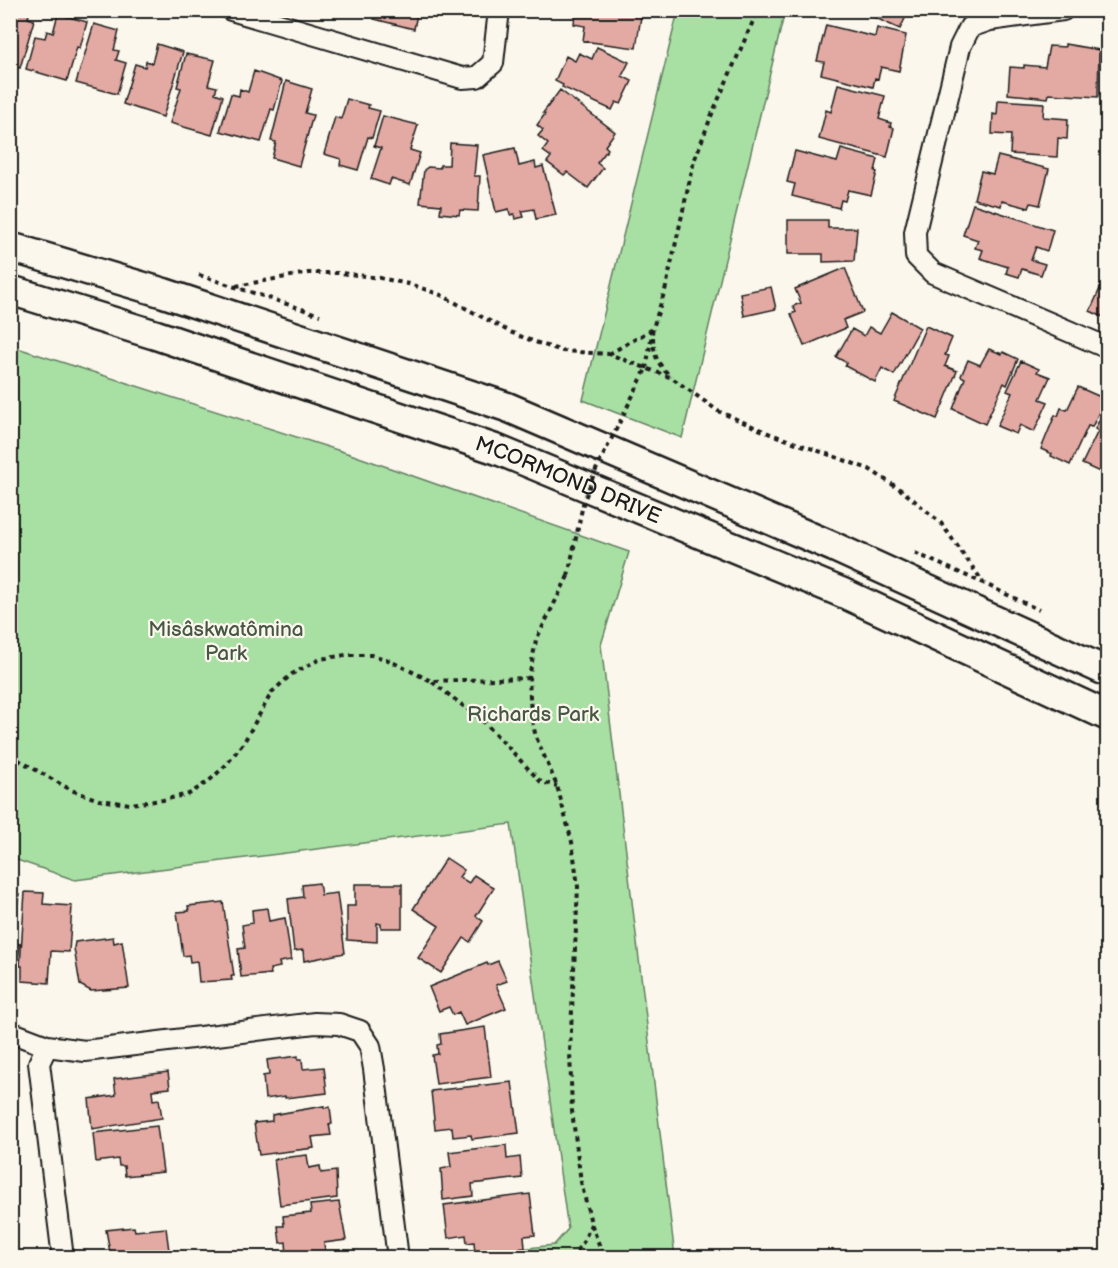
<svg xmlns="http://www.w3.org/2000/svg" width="1118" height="1268" font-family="'Balsamiq Sans',sans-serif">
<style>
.green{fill:#a8e0a4;stroke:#627e60;stroke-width:1.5}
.building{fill:#e3a9a3;stroke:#1c1c1c;stroke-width:1.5}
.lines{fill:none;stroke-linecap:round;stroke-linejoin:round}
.minor-casing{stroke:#1c1c1c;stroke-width:24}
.secondary-casing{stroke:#1c1c1c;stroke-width:33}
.path{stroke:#1c1c1c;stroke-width:4;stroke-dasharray:4.5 4.5;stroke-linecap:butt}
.minor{stroke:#fbf7ec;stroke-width:20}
.secondary{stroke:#fbf7ec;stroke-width:28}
.path-bridge{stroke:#1c1c1c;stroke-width:4;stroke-dasharray:4.5 4.5;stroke-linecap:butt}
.labels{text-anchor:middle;stroke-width:4.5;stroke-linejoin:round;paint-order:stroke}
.street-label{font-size:21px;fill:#1c1c1c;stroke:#fbf7ec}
.park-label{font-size:21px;fill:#465745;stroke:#fbf7ec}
</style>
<rect width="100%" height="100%" fill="#fbf7ec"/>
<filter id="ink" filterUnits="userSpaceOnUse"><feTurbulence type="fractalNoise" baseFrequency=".0167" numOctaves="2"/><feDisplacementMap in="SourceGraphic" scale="12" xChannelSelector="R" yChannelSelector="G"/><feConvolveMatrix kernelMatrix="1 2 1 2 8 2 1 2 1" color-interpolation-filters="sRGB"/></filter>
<g filter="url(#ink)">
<!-- green -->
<path class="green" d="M678,11H785L682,438L583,400Z
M11,346L353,455L629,552L601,645L675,1257H454L554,1245L568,1229L511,824L75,880L11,858Z"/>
<!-- building -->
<path class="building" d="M10,10H30L28,18L34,20L20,68L10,65Z
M374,10H448L445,20L417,14L414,29L374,19L376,12Z
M552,10H642L636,48L583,41L585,26L574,24L575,15L552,12Z
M871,10H909L900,29L869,15Z
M58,14L87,22L80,48L77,47L67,81L26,69L35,36L45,38L47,31L53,33Z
M94,24L119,31L114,50L119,51L116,60L126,63L117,94L76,83Z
M826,25L875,37L877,28L906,35L899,71L881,67L878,79L875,78L873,87L821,74L824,62L817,61Z
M157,44L183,52L163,117L123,104L135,64L145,67L146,61L152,63Z
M1065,44L1099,50L1098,97L1049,94L1048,98L1008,94L1010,67L1024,68V65L1045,67L1049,46L1065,47Z
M597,47L629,62L622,76L632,81L621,104L616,102L612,110L562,87L563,85L555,81L566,56L575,61L579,53L592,59Z
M186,54L215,60L208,85L217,87L215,93L223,96L212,135L170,123L181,88L177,87Z
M254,71L282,81L274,110L271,109L261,142L220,131L231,94L239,96L240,89L248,92Z
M286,81L312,89L305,113L313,115L299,166L272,158L276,142L271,141Z
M838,84L885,96L879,119L891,123L890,127L894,128L887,157L819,139L826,110L831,112Z
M560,90L615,132L605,146L608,149L597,163L603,168L588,188L567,172L564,175L547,162L551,157L543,151L548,144L538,136L543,130L537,125L545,114L543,113Z
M347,99L369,105L368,108L380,111L372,138L368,137L358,170L340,165L341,159L324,154L335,117L341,119Z
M998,100L1044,103L1043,117L1068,119L1067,139L1058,138L1057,157L1010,154L1011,135L992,134L993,114L997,115Z
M383,116L418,125L410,150L420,153L410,185L391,179L389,185L371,179L381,148L374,146Z
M450,143L477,145L474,176H480L478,211L460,210L459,215L440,213L441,205L420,203L424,170L428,167L440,168V165H449Z
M515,148L519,166L535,162L536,168L543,166L556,215L536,219L534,209L522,211L524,217L515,219L514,214L510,215L509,209L496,212L483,155Z
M841,149L878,159L875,171L877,172L871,195L848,190L845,201L841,200L839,208L792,196L795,184L787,182L795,151L837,162Z
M998,156L1049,169L1040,205L1031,203L1029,208L1002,201L1001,206L974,199L981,171L993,174Z
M973,204L1053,230L1047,251L1036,247L1031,260L1045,264L1041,275L1022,269L1019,277L1006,273L1008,267L980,258L983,250L975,248L978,240L963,235Z
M788,220H828V228H857L854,261L823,262V254H788Z
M845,268L863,312L843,320L846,328L804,346L791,314L796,312L793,306L801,303L795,289Z
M1107,273H1108V319L1090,311Z
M771,287L776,309L744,316L740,293Z
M892,312L920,328L894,375L882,368L875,382L845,366L847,363L836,357L852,329L864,336L869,327L880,333Z
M926,326L952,338L945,355L949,356L945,366L957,371L937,419L894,401Z
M989,349L1002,354L1003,352L1018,359L1007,385L1004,383L985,424L953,409L965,378L961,376L968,360L980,365Z
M1021,361L1039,369L1037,372L1050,377L1040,399L1048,402L1034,432L1020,425L1016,434L997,426L1012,393L1007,391Z
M1078,387L1105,399L1092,427L1088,426L1070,465L1051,456L1052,454L1041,449L1055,415L1058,416L1061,408L1067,410Z
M1108,402V464L1102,473L1082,464L1098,431L1095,429Z
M446,858L464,870L459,877L469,883L474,875L494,888L476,916L483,921L470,942L464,938L441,973L418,958L439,926L413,909Z
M319,883L321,895L337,893L345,953L304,961L303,950L294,951L288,899L303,897L302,885Z
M355,884H402V928H381V924L377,923V942L347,940V906H355Z
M25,892L44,893L43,904L72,906L69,952L51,951L49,983L22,981V966H20Z
M10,893L19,894L11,943L20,944L16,975L10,974Z
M223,902L234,976H231L232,980L199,982L197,961L190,962L189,955L183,956L177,912L189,911L188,906Z
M267,908L269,921L285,918L291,960L279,962L280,967L270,969L271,974L241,977L238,949L245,948L242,925L253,923L252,910Z
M113,937L114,943L122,941L129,988L91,991L80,985L74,948L75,942Z
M498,961L507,981L496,985L506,1008L465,1025L459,1012L453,1015L449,1007L439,1011L429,987L487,963L488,965Z
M485,1027L491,1077L436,1084L432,1055L438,1054L437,1045L441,1044L440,1034Z
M298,1056V1059H302L303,1069L324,1067L327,1093L285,1098V1096L265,1099L263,1076L269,1075L267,1060Z
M168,1072L170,1088L152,1090L153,1100L159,1099L162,1118L92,1129L89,1099L116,1095L114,1079Z
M512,1082L519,1133L472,1139L471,1135L453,1137L452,1127L435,1129L431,1091Z
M324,1106V1108L330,1107L332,1124H329L331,1135L312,1137L314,1148L259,1155L254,1123L272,1121V1115Z
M157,1126L163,1172L125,1176L124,1166H119L118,1159L96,1162L93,1133Z
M506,1145L507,1159L520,1157L522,1178L472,1184L473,1196L443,1200L441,1169L451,1167L449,1152Z
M307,1155L309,1168L320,1166L321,1173L336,1171L337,1198L280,1205L274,1159Z
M530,1194L535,1235L524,1236L525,1248L475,1253L474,1242L467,1243L466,1235L448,1238L444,1205Z
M339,1202L346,1240L324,1243L325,1251L287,1255L286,1242L280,1243L278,1226H284L283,1216L311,1213L310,1205Z
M134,1227L135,1231L166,1228L170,1258H111L106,1230Z"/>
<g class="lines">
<!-- minor casing -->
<g class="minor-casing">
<path id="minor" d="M231,10L462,78L477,77L493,63L499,10
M1063,10L990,20L970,27L960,47L915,232L916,256L933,273L1108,348
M10,1032L47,1046L85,1051L315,1023L339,1024L360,1031L370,1046L374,1069L398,1258
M47,1046L39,1063L63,1258"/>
</g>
<!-- secondary casing -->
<g class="secondary-casing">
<g id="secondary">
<path d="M10,247L164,293L507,407L834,547L1108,672"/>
<path id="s1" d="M10,290L156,335L498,450L843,593L1108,716"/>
</g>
</g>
<!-- path -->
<path class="path" d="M199,275L320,315
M236,286L308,273H341L380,278L413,285L441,295L510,332L535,342L562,351L609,354L672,378L718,411L768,433L869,469L904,492L941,523L983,582
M653,337C654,357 657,363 671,377
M609,354L653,329
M646,369L653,328L666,287L694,161L712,114L758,10
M915,553L983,583L1039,610
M568,576L536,640L529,678L531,716L536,737L557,786L572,842L578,887L570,1051L572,1111L581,1182L591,1223L604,1258
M432,682L483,721L541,782L557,786
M10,755L71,790L99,800L130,804L163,800L189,794L209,781L226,765L244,742L272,692L292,674L320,659L346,655H371L386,659L431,681L529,678
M571,1258L584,1241L591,1224"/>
<!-- minor -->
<use href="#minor" class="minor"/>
<!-- secondary -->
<use href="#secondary" class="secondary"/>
<!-- path-bridge -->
<path class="path-bridge" d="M568,576L583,504L594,474L646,369"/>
</g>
</g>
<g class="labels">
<!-- street labels -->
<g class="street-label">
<text dy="7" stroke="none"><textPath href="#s1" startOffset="590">MCORMOND DRIVE</textPath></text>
</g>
<!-- park labels -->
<g class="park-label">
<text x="226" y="636">Misâskwatômina<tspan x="226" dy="24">Park</tspan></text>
<text x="533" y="721">Richards Park</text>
</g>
</g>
<!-- margin -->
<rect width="1118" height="1268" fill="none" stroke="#fbf7ec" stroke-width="36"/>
<rect x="18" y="18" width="1082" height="1232" fill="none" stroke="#1c1c1c" stroke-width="2" filter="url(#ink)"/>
</svg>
